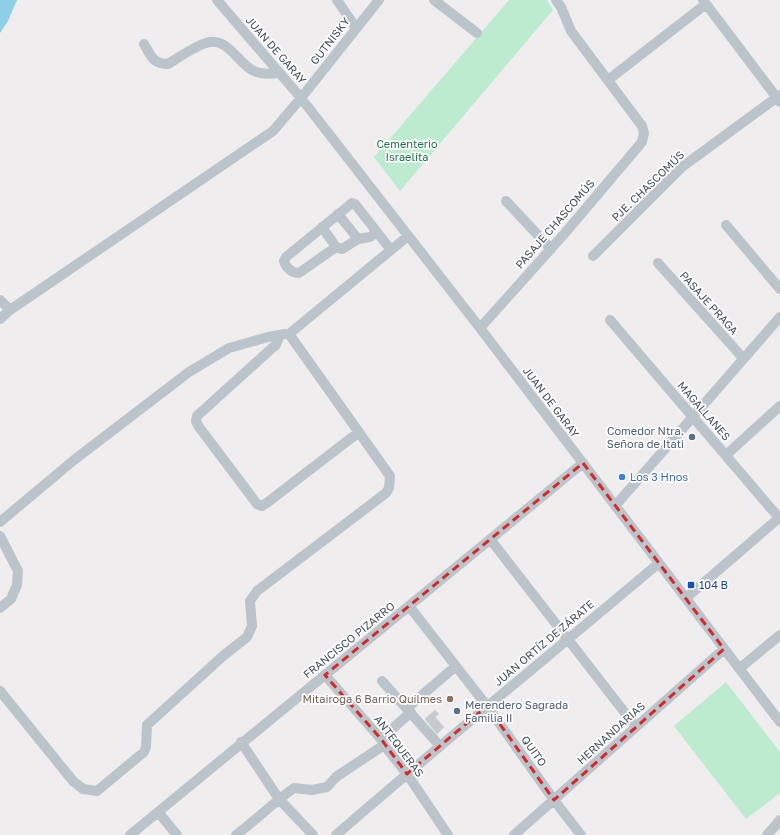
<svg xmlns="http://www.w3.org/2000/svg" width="780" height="835" font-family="'Golos Text',sans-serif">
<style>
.green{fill:#bdebd0}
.water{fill:#8dcfe5}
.building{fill:#c7c9cf;stroke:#d1d3d8}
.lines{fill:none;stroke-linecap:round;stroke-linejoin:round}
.minor{stroke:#bcc4cb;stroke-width:10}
.marked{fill:none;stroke:#d62828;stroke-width:3;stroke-dasharray:8 5;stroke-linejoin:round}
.service-dot{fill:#5c6f8a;stroke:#fff;stroke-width:1.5}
.shop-dot{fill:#3f7fe0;stroke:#fff;stroke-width:1.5}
.transit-dot{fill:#1a4fb4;stroke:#fff;stroke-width:1.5}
.education-dot{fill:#8d6e63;stroke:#fff;stroke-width:1.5}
.labels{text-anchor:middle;stroke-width:3.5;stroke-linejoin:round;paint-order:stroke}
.street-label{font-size:11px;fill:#464f59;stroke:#fff}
.park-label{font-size:11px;fill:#1d744c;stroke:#fff}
.service-label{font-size:11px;fill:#4e5e75;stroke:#fff;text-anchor:end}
.shop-label{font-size:11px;fill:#366cbe;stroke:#fff;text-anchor:start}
.transit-label{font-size:11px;fill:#164399;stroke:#fff;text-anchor:start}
.education-label{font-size:11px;fill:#785e54;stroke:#fff;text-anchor:end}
</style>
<rect width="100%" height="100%" fill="#efeded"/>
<!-- green -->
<path class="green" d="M509,0H547L553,10L400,191L374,157Z
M726,682L780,752V793L746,819L674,726Z"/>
<!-- water -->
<path class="water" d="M0,0H17L8,21L0,33Z"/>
<!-- building -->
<path class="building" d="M435,710L439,714L435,717L444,727L437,734L425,719Z"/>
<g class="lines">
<!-- minor -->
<path class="minor" d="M217,0L301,98L480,328L780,722
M337,0L356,28
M434,0L477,33
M703,0L780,102
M144,44C151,56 153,64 168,64C178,58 195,46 206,43C226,36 237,61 252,70C260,75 271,74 279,73
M608,80L706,4
M506,201L551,249
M338,214L358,239
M726,225L780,289
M322,227L336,247L342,249L358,239L370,237L377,232
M336,247L299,273C292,273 286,268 284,261L286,257L352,203L355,204L391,250
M593,256L682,167L780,95
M658,263L743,358
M0,300L10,310
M0,319L10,310L273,131L301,98L379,0
M610,320L780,519
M480,328L565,233L642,142L644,133L642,126L571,31L561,7L556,0
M280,335L276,345L271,349L197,416L196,421L199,427L257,504L262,506L268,502L359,432
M726,455L780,406
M615,506L780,317
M0,522L74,460L189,372L229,348L268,337L285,334
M0,536L18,571L17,585L11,599L0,608
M490,539L636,727
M686,598L780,517
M409,606L487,706L554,800L581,835
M740,668L780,635
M325,675L381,739L384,745L407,774L448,835
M382,681L440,746
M0,691L73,781L83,789L97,791L144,752L146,747L147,725L223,656L247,637L252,626L250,601L257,591L386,493L389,488L390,476L289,334L408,236
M407,708L456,666
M381,739L411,712
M241,742L279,799L313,835
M158,812L177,835
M130,835L583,463
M236,835C256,820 274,802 294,788L312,790L327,787L336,777L384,745
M336,835C442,743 551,654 659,563
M514,835L724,649
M767,835L780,820"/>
</g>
<!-- marked area -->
<path class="marked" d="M583,463L724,649L554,800L487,706L407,774L381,739L325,675Z"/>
<!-- markers -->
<g class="service-dot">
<circle cx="692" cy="437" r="4"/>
<circle cx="457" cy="711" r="4"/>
</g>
<circle class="shop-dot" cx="622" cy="477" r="4"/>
<rect class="transit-dot" x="687" y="581" width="8" height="8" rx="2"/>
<circle class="education-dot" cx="450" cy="699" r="4"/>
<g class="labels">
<!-- street labels -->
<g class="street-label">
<text transform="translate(330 41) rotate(-52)" y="4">GUTNISKY</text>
<text transform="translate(276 50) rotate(49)" y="4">JUAN DE GARAY</text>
<text transform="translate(648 186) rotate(-44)" y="4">PJE. CHASCOMÚS</text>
<text transform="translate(555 224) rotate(-49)" y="4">PASAJE CHASCOMÚS</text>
<text transform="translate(709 303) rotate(48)" y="4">PASAJE PRAGA</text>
<text transform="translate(551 402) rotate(53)" y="4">JUAN DE GARAY</text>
<text transform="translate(704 411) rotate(49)" y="4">MAGALLANES</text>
<text transform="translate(349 640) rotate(-39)" y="4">FRANCISCO PIZARRO</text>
<text transform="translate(544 643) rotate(-40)" y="4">JUAN ORTÍZ DE ZÁRATE</text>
<text transform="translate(611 733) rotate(-42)" y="4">HERNANDARIAS</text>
<text transform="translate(399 746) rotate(53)" y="4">ANTEQUERAS</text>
<text transform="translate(534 751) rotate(55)" y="4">QUITO</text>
</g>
<!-- park labels -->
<g class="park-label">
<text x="407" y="148">Cementerio<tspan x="407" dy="13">Israelita</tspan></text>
</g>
<!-- service labels -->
<g class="service-label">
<text x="684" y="435">Comedor Ntra.<tspan x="684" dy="13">Señora de Itati</tspan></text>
<text x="465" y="709" text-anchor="start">Merendero Sagrada<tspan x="465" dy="13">Familia II</tspan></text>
</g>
<!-- shop labels -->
<g class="shop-label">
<text x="630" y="481">Los 3 Hnos</text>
</g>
<!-- transit labels -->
<g class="transit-label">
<text x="699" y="589">104 B</text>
</g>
<!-- education labels -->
<g class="education-label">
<text x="442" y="703">Mitairoga 6 Barrio Quilmes</text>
</g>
</g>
</svg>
